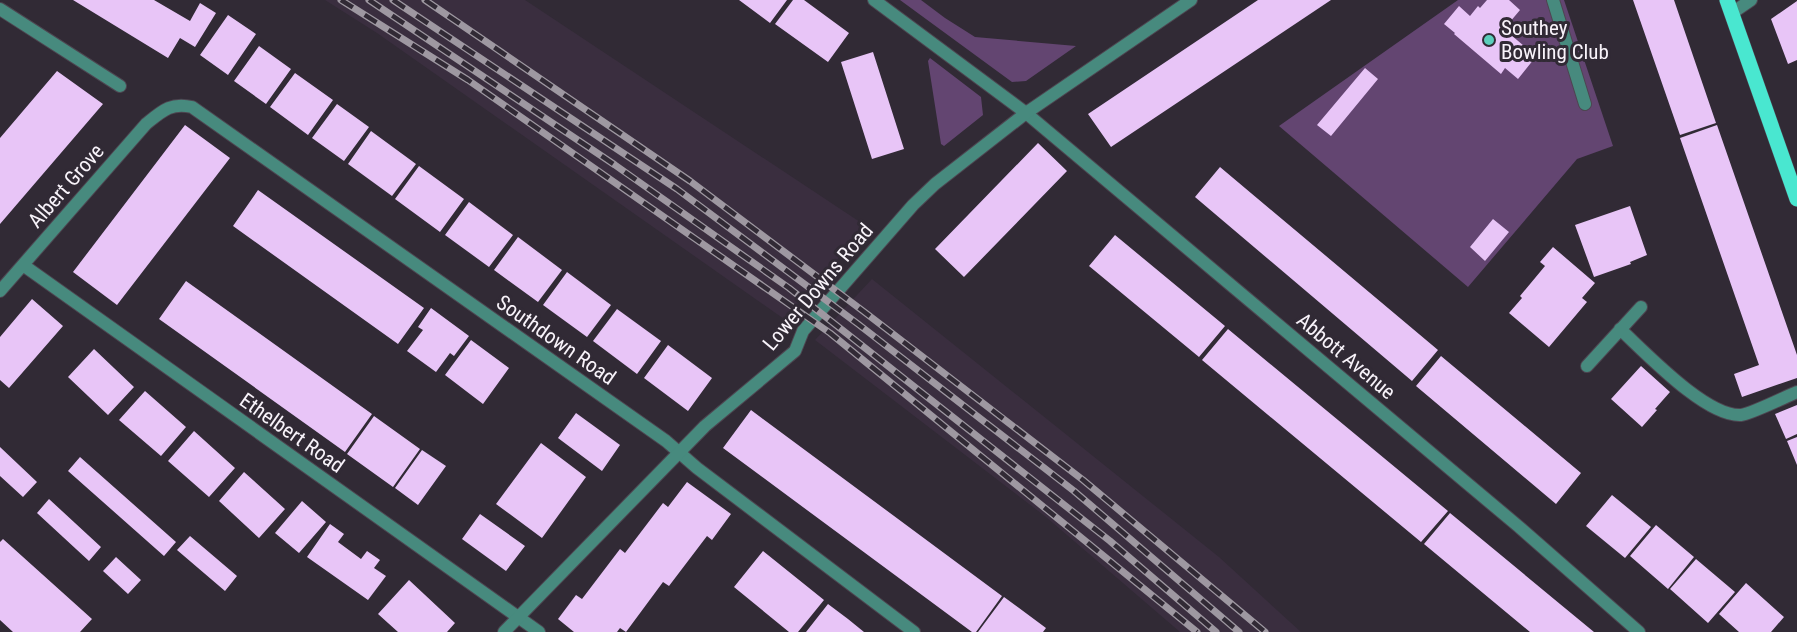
<svg xmlns="http://www.w3.org/2000/svg" width="1797" height="632" font-family="'Roboto Condensed',sans-serif">
<style>
.built{fill:#3a2e3f}
.green{fill:#634571}
.building{fill:#e8c5f7}
.lines{fill:none;stroke-linecap:round;stroke-linejoin:round}
.service-casing{stroke:#4d4651;stroke-width:14}
.minor-casing{stroke:#4d4651;stroke-width:14}
.tertiary-casing{stroke:#4d4651;stroke-width:14}
.primary-casing{stroke:#4d4651;stroke-width:16}
.service{stroke:#478a7e;stroke-width:12}
.minor{stroke:#478a7e;stroke-width:12}
.tertiary{stroke:#478a7e;stroke-width:12}
.primary{stroke:#49e7d0;stroke-width:15}
.rail-casing{stroke:#9e98a1;stroke-width:7}
.rail{stroke:#312a35;stroke-width:4.5;stroke-dasharray:14;stroke-linecap:butt}
.poi-dot{fill:#5bcebb;stroke:#312a35;stroke-width:2}
.labels{text-anchor:middle;stroke-width:6;stroke-linejoin:round;paint-order:stroke}
.poi-label{font-size:21px;fill:#f8f3fa;stroke:#312a35;text-anchor:start}
.street-label{font-size:21px;fill:#f8f3fa;stroke:#312a35}
</style>
<rect width="100%" height="100%" fill="#312a35"/>
<!-- built -->
<path class="built" d="M325,0H525L863,224L843,253L784,319L377,33Z
M872,279L1219,557L1301,632H1180L1046,517L815,340Z"/>
<!-- green -->
<path class="green" d="M900,0H921L945,18L975,37L1076,46L1026,81L1012,82Z
M1458,0H1564L1613,146L1577,159L1468,287L1279,126Z
M930,58L981,97L983,115L944,146L941,144L928,61Z"/>
<!-- building -->
<path class="building" d="M73,0H154L190,21L200,3L216,13L195,47L180,38L168,58Z
M739,0H787L770,23Z
M793,0H804L849,33L828,62L775,24Z
M1258,0H1331L1111,147L1088,114Z
M1487,0H1509L1520,10L1504,29L1524,46L1522,48L1534,59L1518,79L1505,68L1501,74L1454,34L1455,33L1444,24L1459,6L1470,16L1478,6L1480,8Z
M1633,0H1674L1716,123L1680,135Z
M1797,1V60L1788,64L1771,19Z
M228,15L256,34L228,75L200,55Z
M259,46L291,69L266,104L234,81Z
M873,52L904,149L872,159L841,62Z
M1365,68L1378,79L1331,136L1317,125Z
M57,71L103,104L0,224V138Z
M295,73L333,100L308,135L270,107Z
M337,104L369,127L344,161L312,138Z
M185,125L230,158L117,305L73,272Z
M1717,125L1797,355V378L1742,397L1734,374L1759,365L1680,138Z
M371,131L416,164L392,196L348,164Z
M1038,143L1067,171L964,277L935,249Z
M419,166L464,199L440,232L395,199Z
M1220,167L1438,350L1412,381L1195,197Z
M258,190L424,308L398,344L233,226Z
M469,202L513,235L489,267L445,235Z
M1630,206L1647,255L1630,262L1631,264L1594,277L1575,225Z
M1493,219L1509,232L1485,261L1470,247Z
M1115,235L1225,326L1199,357L1089,266Z
M518,237L562,270L538,302L494,270Z
M1553,247L1595,283L1582,298L1587,302L1549,347L1509,313L1522,298L1520,296L1545,266L1540,262Z
M567,272L611,305L587,337L543,305Z
M186,281L372,414L345,452L159,319Z
M32,299L63,326L9,388L0,380V337Z
M431,308L469,336L454,356L450,353L436,372L407,351L423,330L418,327Z
M617,309L661,341L637,374L593,341Z
M1228,329L1448,511L1421,542L1202,360Z
M471,340L509,368L483,404L445,375Z
M668,345L712,378L688,411L644,378Z
M94,349L134,387L108,415L68,377Z
M1441,356L1581,473L1556,504L1416,386Z
M1641,366L1670,392L1655,409L1657,410L1642,427L1611,399Z
M145,391L186,427L161,456L119,420Z
M1797,405V434L1786,439L1775,414Z
M751,410L1002,596L976,632H972L723,448Z
M576,413L620,445L602,471L558,438Z
M374,416L420,449L393,487L347,454Z
M194,431L235,468L209,497L168,461Z
M1797,437V465L1787,441Z
M541,443L586,477L542,538L496,504Z
M0,447L37,482L23,497L0,476Z
M422,450L446,466L418,505L395,488Z
M80,457L176,542L164,556L68,471Z
M244,472L285,509L259,538L219,501Z
M687,482L731,514L712,540L707,536L669,586L663,582L626,632L620,628L617,632H574L558,619L576,595L582,599L620,549L625,553L663,503L668,507Z
M1612,495L1651,527L1625,558L1586,526Z
M49,499L101,547L89,561L37,513Z
M302,501L326,522L299,553L275,533Z
M1450,513L1560,604L1594,632H1530L1424,544Z
M480,514L525,546L506,571L462,539Z
M330,524L344,534L338,542L361,559L367,551L380,560L374,568L386,576L368,600L307,557Z
M1656,525L1694,557L1668,589L1630,556Z
M190,536L237,576L225,591L177,550Z
M3,539L92,619L80,632H13L0,620V542Z
M763,551L824,600L798,632H789L734,587Z
M116,557L141,580L128,594L103,571Z
M1696,559L1735,592L1708,623L1670,589Z
M409,580L455,623L447,632H398L378,614Z
M1746,583L1784,617L1771,632H1739L1719,614Z
M1004,597L1046,628L1043,632H978Z
M828,604L848,619L864,632H806Z"/>
<g class="lines">
<!-- service casing -->
<g class="service-casing">
<path id="service" d="M1553,0L1585,104
M1620,329C1646,353 1706,417 1741,415C1751,414 1785,397 1797,392
M1587,366L1641,307"/>
</g>
<!-- minor casing -->
<g class="minor-casing">
<path id="minor" d="M874,0L1026,113L1518,526L1639,632
M0,9L120,86
M1732,13L1751,0
M23,265L539,632
M0,291L146,124C162,111 171,102 192,107L666,441L697,468L914,632"/>
</g>
<!-- tertiary casing -->
<g class="tertiary-casing">
<path id="tertiary" d="M504,632L705,426L795,351L803,331L913,205L935,184L1026,113L1191,0"/>
</g>
<!-- primary casing -->
<g class="primary-casing">
<path id="primary" d="M1727,0L1797,199"/>
</g>
<!-- service -->
<use href="#service" class="service"/>
<!-- minor -->
<use href="#minor" class="minor"/>
<!-- tertiary -->
<use href="#tertiary" class="tertiary"/>
<!-- primary -->
<use href="#primary" class="primary"/>
<!-- rail casing -->
<g class="rail-casing">
<path id="rail" d="M341,0L468,80L830,333L1197,632
M369,0L615,165L789,288L1110,541L1216,632
M393,0L677,189L858,324L1074,491L1239,632
M425,0L690,181L867,314L1083,480L1265,632"/>
</g>
<!-- rail -->
<use href="#rail" class="rail"/>
</g>
<!-- markers -->
<circle class="poi-dot" cx="1489" cy="40" r="6"/>
<g class="labels">
<!-- poi labels -->
<g class="poi-label">
<text x="1501" y="35">Southey<tspan x="1501" dy="24">Bowling Club</tspan></text>
</g>
<!-- street labels -->
<g class="street-label">
<text transform="translate(66 186) rotate(-49)" y="7">Albert Grove</text>
<text transform="translate(818 287) rotate(-50)" y="7">Lower Downs Road</text>
<text transform="translate(556 340) rotate(35)" y="7">Southdown Road</text>
<text transform="translate(1346 356) rotate(40)" y="7">Abbott Avenue</text>
<text transform="translate(292 433) rotate(35)" y="7">Ethelbert Road</text>
</g>
</g>
</svg>
